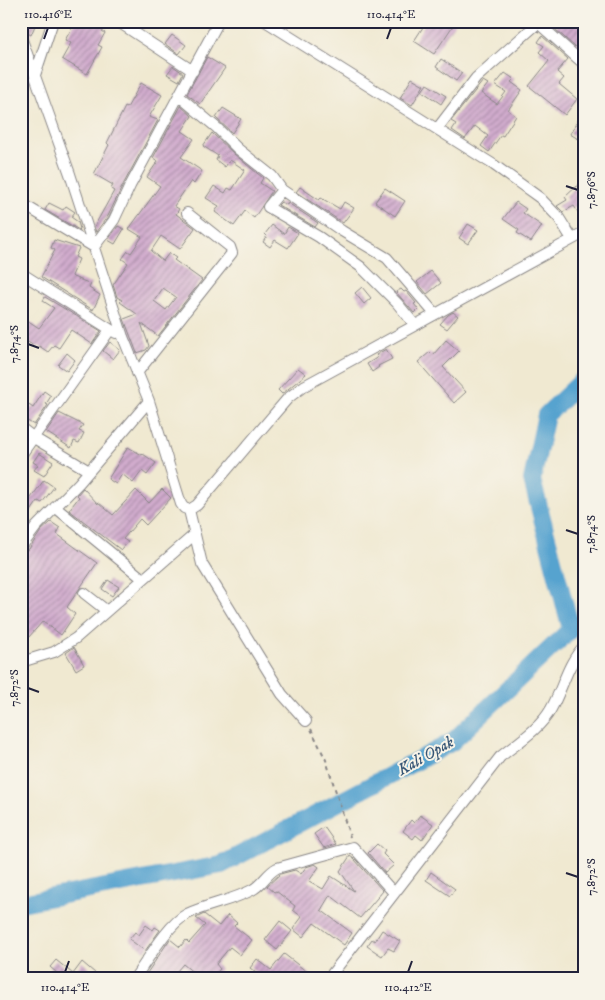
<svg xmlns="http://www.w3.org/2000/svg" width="605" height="1000" font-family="'IM FELL DW Pica',serif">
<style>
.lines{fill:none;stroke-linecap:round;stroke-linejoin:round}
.river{stroke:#57a3cf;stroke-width:18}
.building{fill:url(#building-hatch);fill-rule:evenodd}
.minor-casing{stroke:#898686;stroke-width:12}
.path{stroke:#898686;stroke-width:2;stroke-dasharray:4 4;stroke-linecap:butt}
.minor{stroke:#fff;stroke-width:10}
.ticks{fill:none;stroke:#22223b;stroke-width:2}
.labels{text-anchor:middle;stroke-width:4;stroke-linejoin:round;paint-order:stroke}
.water-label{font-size:16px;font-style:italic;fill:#375676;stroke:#f7f3e8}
.neatline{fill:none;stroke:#22223b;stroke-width:2}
.ticks-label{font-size:12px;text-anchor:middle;fill:#22223b}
</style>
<defs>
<pattern id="building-hatch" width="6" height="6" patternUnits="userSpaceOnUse" patternTransform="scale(1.25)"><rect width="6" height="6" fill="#d1accd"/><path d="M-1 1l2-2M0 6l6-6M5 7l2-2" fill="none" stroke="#a98ca8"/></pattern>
</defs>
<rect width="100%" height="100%" fill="#f7f3e8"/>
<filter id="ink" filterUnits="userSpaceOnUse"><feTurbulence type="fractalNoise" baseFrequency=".02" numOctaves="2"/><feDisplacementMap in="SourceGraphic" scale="10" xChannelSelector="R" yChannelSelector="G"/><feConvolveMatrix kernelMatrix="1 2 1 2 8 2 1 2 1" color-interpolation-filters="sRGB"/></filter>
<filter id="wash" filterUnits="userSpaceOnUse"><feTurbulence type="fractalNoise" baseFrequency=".0096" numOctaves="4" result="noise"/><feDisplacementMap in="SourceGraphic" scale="20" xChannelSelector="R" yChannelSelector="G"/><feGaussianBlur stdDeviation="1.12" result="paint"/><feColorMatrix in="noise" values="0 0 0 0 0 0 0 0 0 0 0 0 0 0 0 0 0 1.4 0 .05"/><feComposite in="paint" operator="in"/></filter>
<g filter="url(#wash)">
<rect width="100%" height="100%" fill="#f0e9d1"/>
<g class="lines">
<!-- river -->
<path class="river" d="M21,903L221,865L452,742L571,629L532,480L546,415L584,379"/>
</g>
<g id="blocks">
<!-- building -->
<path class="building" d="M26,21H37L31,35L22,30Z
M76,21H88L94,25L96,21L105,26L102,31L105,33L98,45L102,47L87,74L62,59L71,43L65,40Z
M427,21H456L434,54L414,41Z
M561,21H579L584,26V48L578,43L575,47L555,29Z
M172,35L186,45L179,54L165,44Z
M542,36L568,59L557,72L564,78L559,84L577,99L565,115L529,86L549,61L539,52L544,46L538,42Z
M207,57L225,68L200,104L187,94Z
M441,59L462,73L456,81L436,67Z
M173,66L183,73L179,81L167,74Z
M505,73L514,79L511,82L522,90L508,110L516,116L503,136L501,135L489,152L481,146L488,136L475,126L465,139L452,130L456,124L451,121L483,81L488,84L481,93L497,104L506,92L495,85Z
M412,78L424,85L412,105L400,98Z
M141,83L162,95L149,117L158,120L124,183L108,216L96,232L94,227L114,191L111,189L113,185L94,174L109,145L107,143L125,107L127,108Z
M427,84L446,96L441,104L422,91Z
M181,106L192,116L182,131L194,139L181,157L202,171L194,184L191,181L174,206L179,209L176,214L195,228L180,249L161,236L151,251L163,261L169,253L176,258L174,260L202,280L158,336L141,323L149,346L146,350L137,353L124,319L137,314L120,302L122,300L117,297L113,285L128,263L122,259L128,251L131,253L142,237L129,229L160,186L147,177L158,161L153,158ZM163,288L176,297L166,310L154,301Z
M223,108L241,119L232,133L216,118Z
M578,120L584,124V134L580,140L570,134Z
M212,133L234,154L263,178L260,183L272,191L254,218L245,211L234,226L215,212L219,206L206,198L214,186L225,193L228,188L232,190L245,170L230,160L225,167L216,160L218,156L203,146Z
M579,184L584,188V207L578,212L574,206L563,212L557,206L567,200L565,197Z
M300,187L319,200L321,198L340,209L344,202L354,208L343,223L296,192Z
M385,188L405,201L395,216L375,202Z
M281,202L287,205L288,203L318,223L315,227L278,205Z
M516,202L526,209L523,213L542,226L531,242L517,233L519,230L503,219Z
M49,203L63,210L66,206L75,212L71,217L78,222L80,229L79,230L45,210Z
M468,224L478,230L468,244L459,238Z
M272,225L284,234L288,227L298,233L288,248L275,240L270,247L263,242L267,236L265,234Z
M118,226L124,229L115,244L108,240Z
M54,240L79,248L75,257L79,259L72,276L73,277L91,284L89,288L100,295L93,310L41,277L55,250L51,248Z
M431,271L441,283L427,294L417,282Z
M362,287L371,298L364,304L355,293Z
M401,289L404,292L406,291L416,303L414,304L418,309L414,313L396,292Z
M45,297L101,331L92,344L71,330L59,348L54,345L48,352L39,346L37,348L26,341L28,339L21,335V316L39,328L54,308L43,301Z
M453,312L458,316L447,329L440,324L448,315Z
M446,340L459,351L443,367L466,392L454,403L418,362L430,352L433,355Z
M110,342L120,350L113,359L103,351Z
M386,349L392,359L378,366L379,367L372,372L367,364L378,357L376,355Z
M67,353L75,360L67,371L58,365Z
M298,368L306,374L282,394L278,390Z
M44,391L51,396L46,404L48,405L34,425L21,417V399L33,408Z
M59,413L83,425L79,431L84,433L79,443L74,441L71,448L46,432Z
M128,447L142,455L143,454L156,463L147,475L142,471L133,483L122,474L116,484L108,479Z
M39,453L53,462L44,476L34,470L38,465L33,462Z
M44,480L54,487L42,503L38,501L21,526V498L28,502Z
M83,488L98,504V502L113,515L136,490L149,503L162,489L171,498L146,525L140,519L123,539L128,542L121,550L69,510L79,497L77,495Z
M51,522L60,528L57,534L97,563L67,607L75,614L61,635L43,621L21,646V554L29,549L41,531Z
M108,580L119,587L112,596L102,589Z
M74,647L84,665L76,670L66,653Z
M420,815L433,824L422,840L416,835L413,839L403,831L411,820L414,823Z
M324,827L336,844L324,848L314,834Z
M377,844L385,851L383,854L394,865L385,873L368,853Z
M350,856L354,859L383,891L360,918L330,895L321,910L352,933L344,945L314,923L303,937L293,929L302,917L293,910L295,906L276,891L274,892L267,886L280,874L295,870L301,874L306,867L315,864L319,867L309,881L323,889L331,876L354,891L340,871Z
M431,872L455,889L450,896L426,880Z
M204,914L219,926L228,915L237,923L234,926L252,940L240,955L230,947L216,964L220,969L214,976L212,974L208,979H201L183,964L170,979H143L170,939L180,947L186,940L189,943L205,925L196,918Z
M280,921L292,931L277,950L265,940Z
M146,925L153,930L155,927L160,930L145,951L129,939L135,932L139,935Z
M382,930L400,941L394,951L388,948L382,956L367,946L372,939L375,941Z
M284,954L316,979H264L250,968L257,959L271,970Z
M56,960L73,974L82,962L102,979H64L50,967Z"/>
</g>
</g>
<g filter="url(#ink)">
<use href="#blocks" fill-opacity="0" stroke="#898686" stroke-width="1"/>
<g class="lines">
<!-- minor casing -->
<g class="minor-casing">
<path id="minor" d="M117,21L193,71
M265,21L494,165L540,198L559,218L572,239
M540,21L538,23L584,64
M21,37L70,174L123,337L149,401L181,504L184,508L189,510L197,505L288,398L304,386L584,233
M35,75L53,21
M179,96L217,128L238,149L272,176L282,190L342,231L387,258L435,314
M437,129L476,78L538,23
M282,190L268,207L319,237L361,267L397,303L415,325
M21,203L94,247L114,220L130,186L219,21
M21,273L116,333
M137,373L232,253L230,247L187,213
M21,428L34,438L89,471
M21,455L110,330
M55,507L143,579
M189,510L202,564L282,694L306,721
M21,547L36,527L79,483L149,401
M84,593L107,611
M21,662L54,652L76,638L195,534
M134,979C147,961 168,924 187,914C208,904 231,901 252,890C262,885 267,873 277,868L353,847L394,893
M328,979L500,757C517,743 540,729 551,709C563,688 567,664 584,646"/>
</g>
<!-- path -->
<path class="path" d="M311,729L326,760L350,837"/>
<!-- minor -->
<use href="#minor" class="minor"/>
</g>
</g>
<!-- ticks -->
<path class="ticks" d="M44,39L48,28M387,39L391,28M566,186L578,190M28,344L39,348M566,530L578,534M28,688L39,692M566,873L578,877M65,972L69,961M408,972L412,961"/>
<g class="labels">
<!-- water labels -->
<g class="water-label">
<text transform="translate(425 755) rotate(-30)" y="6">Kali Opak</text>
</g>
</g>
<!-- margin -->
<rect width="605" height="1000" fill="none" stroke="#f7f3e8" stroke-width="55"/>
<rect x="28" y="28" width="550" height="944" class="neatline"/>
<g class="ticks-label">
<text x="48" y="18">110.416°E</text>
<text x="391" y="18">110.414°E</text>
<text transform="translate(591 190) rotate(-90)" y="4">7.876°S</text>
<text transform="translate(14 344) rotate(-90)" y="4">7.874°S</text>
<text transform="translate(591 534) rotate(-90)" y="4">7.874°S</text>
<text transform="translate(14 688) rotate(-90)" y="4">7.872°S</text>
<text transform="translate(591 877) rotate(-90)" y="4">7.872°S</text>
<text x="65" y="991">110.414°E</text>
<text x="408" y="991">110.412°E</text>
</g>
</svg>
